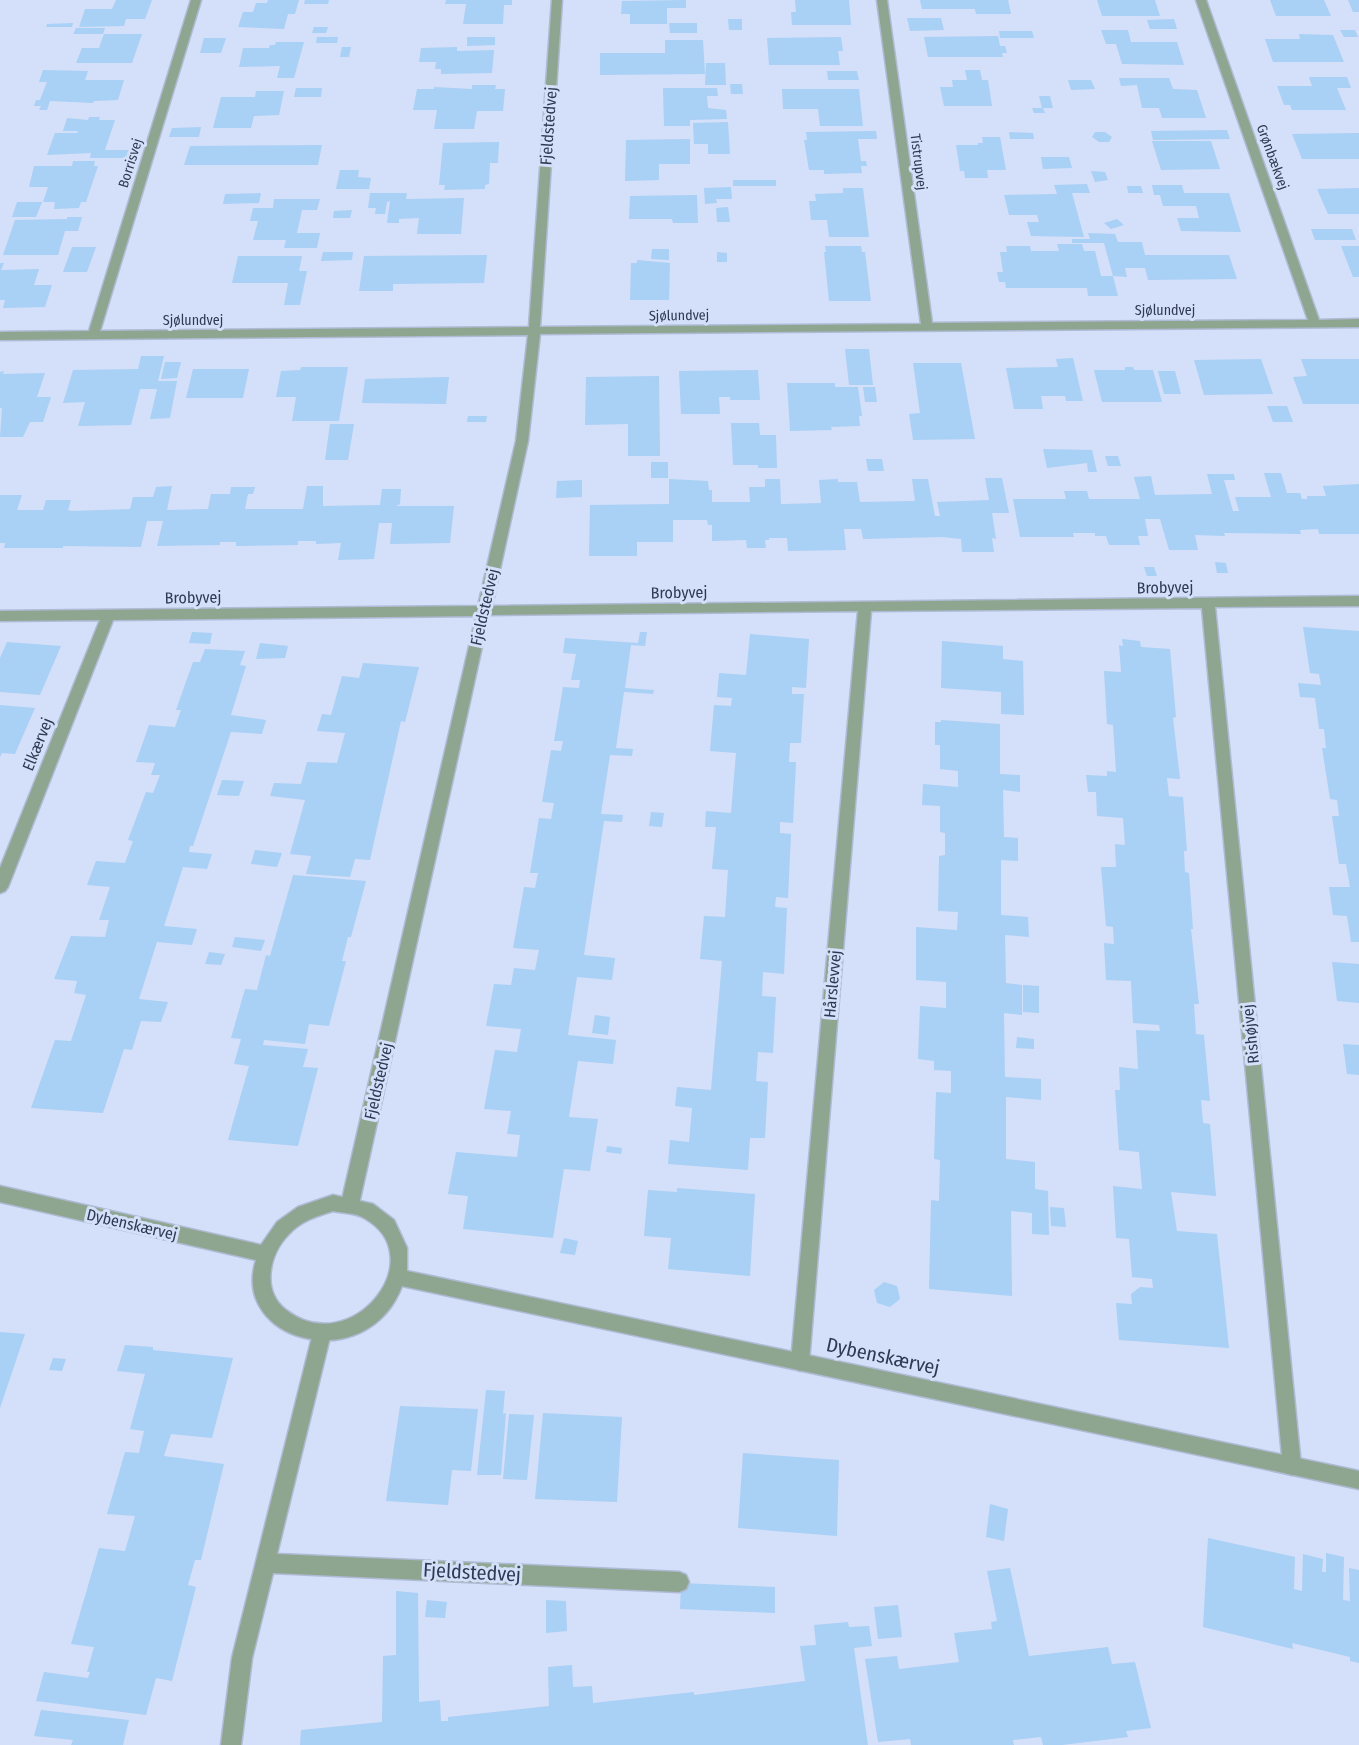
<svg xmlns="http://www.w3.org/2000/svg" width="1359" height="1745" font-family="'Fira Sans Condensed',sans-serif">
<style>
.building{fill:#a9d0f5}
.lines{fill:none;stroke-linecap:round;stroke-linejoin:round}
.minor-casing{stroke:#afbad4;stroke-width:3}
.tertiary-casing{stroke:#afbad4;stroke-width:3}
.minor{fill:#8ea68f;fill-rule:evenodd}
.tertiary{fill:#8ea68f;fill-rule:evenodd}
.labels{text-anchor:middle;stroke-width:6;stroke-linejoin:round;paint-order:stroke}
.far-street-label{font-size:14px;fill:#2e3952;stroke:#d4dff9}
.street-label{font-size:16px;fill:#2e3952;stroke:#d4dff9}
.near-street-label{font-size:20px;fill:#2e3952;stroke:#d4dff9}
</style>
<rect width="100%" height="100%" fill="#d4dff9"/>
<!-- building -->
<path class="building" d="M116,0H152L145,19H126L124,26L79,27L85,9H112Z
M268,0H299L295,14H288L284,29L238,27L243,12H253L256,3H267Z
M305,0H329L328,4H304Z
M446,0H512V5H504L503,24H463L466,4H445Z
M686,0V8H667V24H630V14H621L622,1Z
M795,0H849L851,25H792L791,12H796Z
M920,0H1008L1011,14H976L975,9H922Z
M1097,0H1155L1160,16H1102Z
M1270,0H1324L1331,16H1276Z
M1348,0H1359V12H1353Z
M907,18H941L944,30L910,31Z
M728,19H742V30H729Z
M1174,19L1177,29H1150L1147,20Z
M73,23L72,27H46L47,24Z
M669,23H697V33H670Z
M314,27H328L326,33H312Z
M76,28H105L103,34H73Z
M1101,30H1128L1131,42H1177L1184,65L1122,64L1116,44H1106Z
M1340,30H1355L1358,37H1344Z
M999,31H1032L1034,38H1000Z
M104,34H142L132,63H76L82,48H99Z
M1299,34L1333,35L1344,62H1273L1265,39H1300Z
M998,36L1000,46H1005L1007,53H1002L1003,57H928L924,37Z
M317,37H338L337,43H316Z
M467,37H495V45L467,46Z
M841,37L843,51H838L840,65H769L767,38Z
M204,38H226L221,53H200Z
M665,40H703L705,74L600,75V53H665Z
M276,42H304L294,78H277L280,66L239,67L243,48H269L270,45H275Z
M342,47H351L349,57H340Z
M457,47V51L494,50L492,73L441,74V69H435L436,62H419L421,48Z
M706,63H725L726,85H705Z
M43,70L88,71L85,80H124L118,100L94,101L93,103L50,101L47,110H39L41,106H34L36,100H40L47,82H39Z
M965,70H980L982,80H988L992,106H944L940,87H953L952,80H967Z
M827,71H857L859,80H828Z
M1309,77H1347L1351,88H1337L1346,110H1292L1290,105H1284L1277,86H1312Z
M1119,78H1169L1173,89L1197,90L1206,118H1162L1159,108H1142L1137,85L1121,86Z
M1068,80H1091L1095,89L1071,90Z
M730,84H742L743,94H731Z
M472,85H496L495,89H505L503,111H477L474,129H434L437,110H413L417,89H434V87L472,89Z
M296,88H322L321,97H294Z
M663,88H717L718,96H707L708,108L726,110L727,119L690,120V126H664Z
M782,89H859L863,126H820L818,109H783Z
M256,91H284L279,115L254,116L251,128H213L221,97H255Z
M1039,96H1050L1053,108H1043L1045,113H1034L1032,108H1042Z
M89,117H100L99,120H115L105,150H130L127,158H90L91,153L47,155L55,133H77L78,131H63L67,118L88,120Z
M728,122L730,154H708V144H694L693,123Z
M201,127L199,137H169L172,128Z
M1227,130L1230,139L1153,140L1151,131Z
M876,131L877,139H858L861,161H866L867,166H861L862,173L824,174V170H809L804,140H807L806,132Z
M1009,132L1033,133L1034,139H1010Z
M1095,132H1105L1112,137L1109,142H1099L1092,137Z
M1359,133V159H1302L1292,134Z
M982,137H1000L1006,170H987L988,178H965L964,171H960L956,145H978V143H983Z
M690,139V164H659V180L625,181L626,140Z
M1152,141H1211L1220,169L1161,170Z
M499,142L498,163H490L489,184L485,185V189L444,190L445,185H439L443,143Z
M322,145L318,165H184L190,146Z
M1041,157H1069L1072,168L1043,169Z
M73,161H95L94,166H98L86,202H81L79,208L54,209L55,202H43L48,187H29L34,166H72Z
M340,170H359L358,177L371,178L369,189H336Z
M1091,171L1105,172L1108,180L1095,182Z
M733,180H776V186H733Z
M1087,184L1090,193H1072L1084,237L1031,236L1027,222H1039L1037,215H1009L1004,195L1057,194L1054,185Z
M1152,185H1182L1184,193H1229L1241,232L1181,231L1177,218H1199L1196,206H1163L1160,195H1154Z
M1127,186H1141L1143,193H1128Z
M731,187L732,199H716L717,203L705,204L704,188Z
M843,188H863L869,237H829L827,220H811L809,201H816L815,194L843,193Z
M1359,188V214H1328L1317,189Z
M261,193L259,203L223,204L225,194Z
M370,193H407L406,199L464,198L461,234H417L419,218L399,219V223H387L390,201L387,202L385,214H375L376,208H368Z
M697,195L698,223H673L672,219H629L630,196Z
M274,199H320L317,210H302L297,233H320L317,248H284L286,240H253L258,221H250L253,208H273Z
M17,202H42L36,217H12Z
M728,207L730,222H717L716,208Z
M352,210L350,218H333L334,211Z
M67,217H82L78,231H65L58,255H3L15,220L67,219Z
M1117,219L1124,225L1111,229L1104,223Z
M1311,229H1352L1356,240H1315Z
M1088,233L1115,234L1118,242H1142L1145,255H1229L1237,279L1148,280L1145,268H1125L1127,277L1113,276L1118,296H1088L1087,288H1006L1005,282H999L997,272H1003L1000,252H1007L1006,246H1030L1031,251H1059L1057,244H1082L1084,251H1095L1101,276H1113L1104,243H1072V239H1090Z
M825,246H861L862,252H865L871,301H829L824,252H826Z
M1341,246H1359V277H1353Z
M72,247H96L87,272H63Z
M652,249H669V260L651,259Z
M323,252H353L352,260L321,261Z
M717,252L727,253V262H717Z
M487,255L484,283L393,284V291H359L364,256Z
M238,256H302L299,271H307L300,305H284L288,283H232Z
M637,260L670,263L669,300H630L631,263H637Z
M0,263H4L1,270L39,269L34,285H52L45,307L3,308L5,300H0Z
M845,349H869L873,385H849Z
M141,356H164L158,381H177L170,418L150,419L157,389H140L131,425L78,426L85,402L63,403L73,370L138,369Z
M1073,358L1083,401H1066L1065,396H1041L1043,409H1014L1006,368L1058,367L1056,359Z
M1261,359L1273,394L1204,395L1194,360Z
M1301,359H1359V404H1303L1293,377L1307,376Z
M165,362H181L177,378L161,379Z
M913,363H961L975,439L913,440L909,414L920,413Z
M301,367H348L339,421H292L296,397H276L281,371L300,370Z
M1125,367H1133L1134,370H1153L1162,402H1102L1094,370H1125Z
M193,369H249L243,398H186Z
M758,370L760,400H730V397H719L720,414H681L679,371Z
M4,371L3,374L45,373L37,397H51L43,422H30L23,437H0L2,408H0V372Z
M1158,371H1175L1181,394H1164Z
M659,376L660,456H628V424L585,425L586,377Z
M449,377L446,404L362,403L365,379Z
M787,383H835V387H858L862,416H859L860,426L831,427L832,430L790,431Z
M863,387H875L877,402H865Z
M1267,406H1287L1293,422H1273Z
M468,416H487L486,422H467Z
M731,423H759L760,435H776L777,468H758V465H733Z
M330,424H354L348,460H325Z
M1043,449L1092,450L1097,472H1088L1087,463L1047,468Z
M1105,456H1118L1121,466H1108Z
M866,459H882L884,471H868Z
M651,462H668V478H651Z
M1264,473H1281L1287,493H1300L1302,499H1307V496H1326L1323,486L1359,484V534H1319L1318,529L1300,530L1301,534L1224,533L1225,536L1195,535L1198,550H1169L1160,519H1145L1148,536H1138L1140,545H1109L1106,536H1095V533H1073L1074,537H1020L1013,499H1066L1064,491H1087L1089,499H1140L1134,477L1151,476L1155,495L1212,494L1207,474H1234L1235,480H1224L1233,511H1239L1235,497H1271Z
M985,478H1002L1009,513H992L996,539L992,538L994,552H962L961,539L942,537L863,539L861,529H844L846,550L788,551L787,538H769V540H765L766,548H747L746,540L712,541V525H708L707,520H673V542H637V556H589L590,505L669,504V479L708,481L709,490H712V502H750L749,487H765V479H780L781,504H785L821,503L819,480L838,479V482H857L860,502L915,501L912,479H928L935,516H940L937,502L989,500Z
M582,480V497L556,498L557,481Z
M172,486L167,510L208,509L211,494H230L231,487H255L253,494H248L245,509H303L307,486H323V506L380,505L382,489H401L400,504L396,506H454L450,543L390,544L392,523H379L374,559L338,560L341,543L316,544V541H298V545L236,546V542H220V545L157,546L163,521H147L141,547L63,546V548H4L5,543H0V495H22L17,510H43L46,500H71L68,510L72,511L130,509L133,497H153L156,487Z
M1215,562L1226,563L1228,573H1217Z
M1144,567H1154L1157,576H1147Z
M1303,627L1359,631V942H1351L1347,916L1333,915L1329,887H1350L1346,864H1339L1332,816H1339L1337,800L1330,799L1322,748H1326L1324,729H1319L1315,698L1300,697L1298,683L1321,685L1319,674L1310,673Z
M192,632L212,633L210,644L189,643Z
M640,632H647L645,646L631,645L625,688L654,690L653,694L624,692L616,748L633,749L632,756L610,755L601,814L623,815L622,822L604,821L584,955L615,958L612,980L577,977L568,1035L616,1040L613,1064L578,1061L569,1117L598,1119L590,1171L564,1169L553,1238L463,1229L468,1196L448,1194L456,1152L517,1157L520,1135L507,1134L511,1111L484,1109L495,1050L517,1052L521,1029L486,1026L494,984L511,985L514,968L535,970L539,950L513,948L524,887L535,888L538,873H530L539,818L551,819L554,803L542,802L551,750L561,751L563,741H554L563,687L579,688L580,680H571L576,654L563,653L565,638L638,643Z
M750,634L809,639L806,688L792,687V694H804L801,743H790L789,762H796L793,823L780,822V833L791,834L788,898L776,897L775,907L787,908L784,974L763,972L762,996L776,997L773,1053L758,1052L756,1081L768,1082L765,1138H750L748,1170L668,1164L670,1140L689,1142L692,1108L675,1106L677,1087L711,1090L722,961L700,959L704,916L725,917L728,870L712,869L716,827H705L706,811L731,813L736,753L710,751L714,705L731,706L732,698L717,697L719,673L746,675Z
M1122,639L1140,641L1141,647L1170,649L1176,717L1173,718L1180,779L1167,778L1169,796L1183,797L1187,851H1184L1185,872L1189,873L1193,929H1191L1199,1004H1194L1196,1034L1204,1035L1210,1101L1201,1100L1203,1123L1210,1124L1216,1196L1171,1192L1177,1231L1217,1234L1229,1348L1119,1340L1116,1303L1132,1304L1131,1294L1140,1287L1153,1288L1152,1279L1132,1277L1129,1239L1116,1238L1113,1186L1142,1189L1139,1152L1119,1150L1115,1090H1120L1119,1067L1138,1069L1136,1030L1160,1031L1159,1025L1133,1023L1131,981L1106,980L1104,943L1114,944L1113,927L1106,926L1101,867H1116L1115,844L1125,845L1123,818L1097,816L1096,792H1088L1086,775L1107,776V771L1116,772L1113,725L1107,724L1104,671L1121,672L1119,645L1123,646Z
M942,641L1003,646V659L1023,661L1024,715L1001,714V692L941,688Z
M7,642L61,646L40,695L0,692V658Z
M260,643L288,646L285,658L256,659Z
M205,649L245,651L240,665L246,666L231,715L266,720L262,734L231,732L193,846H190L189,852L212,854L207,869L183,867L164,926L197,929L192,945L157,942L139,999L168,1002L161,1022L141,1021L132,1050L124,1049L103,1113L31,1108L55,1040L71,1041L86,995L74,993L77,981L54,979L71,936L105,937L109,920H99L110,887L87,885L96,861L125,863L133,841L128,840L146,792L153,793L160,775H151L155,763L136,762L149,725L175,727L181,710H176L193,662H200Z
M363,663L419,667L405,722L401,721L370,860L355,859L350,877L306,874L311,856L290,854L305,800L270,796L274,783L301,784L307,762L337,763L345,733L317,731L322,714L331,715L342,676L359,678Z
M0,705L35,708L15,754L2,753L0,757Z
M941,720L1000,724V774L1020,775V792L1003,790L1004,837L1018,838V861L1001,860V915L1028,917L1029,937L1005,935L1006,983L1022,985V1015L1004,1013L1005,1077L1041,1079V1100L1006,1097V1159L1035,1162V1189L1048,1191L1049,1235L1032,1234V1213L1011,1211L1012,1296L929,1289L931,1200L939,1201L940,1160L934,1159L936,1092L951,1093V1071L934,1070V1061L918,1059L920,1006L946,1008V982L916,980V927L957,930L958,912L938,911L939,856L945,855V833L940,832V806L922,805L923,784L958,787V771L940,769V745H935V722H941Z
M222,780L244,781L239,796L217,795Z
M651,812L664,813L662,827L649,826Z
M255,850L282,853L277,867L251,864Z
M293,875L366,881L351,937H348L342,961H346L329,1026L309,1024L305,1044L264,1040L263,1045L308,1049L303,1067L318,1068L298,1146L228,1140L249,1066L234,1064L241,1039L231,1038L245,989L257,990L266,955L270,956Z
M235,937L265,940L261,951L232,947Z
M209,952L225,954L221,965L205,964Z
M1332,962L1359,964V1003L1337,1001Z
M1023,985L1039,986V1013L1023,1012Z
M595,1015L610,1017L608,1035L592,1033Z
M1017,1037L1034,1039V1049L1016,1048Z
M1343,1044L1359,1045V1075L1347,1074Z
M607,1146L622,1148L621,1154L606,1152Z
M677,1188L755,1194L750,1276L668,1269L671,1238L644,1236L648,1190L677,1192Z
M1050,1207L1064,1208L1066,1227L1051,1226Z
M564,1238L578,1241L575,1255L560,1253Z
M884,1282L897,1286L900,1299L890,1307L877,1303L874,1290Z
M0,1332L25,1334L0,1408Z
M125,1345L153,1347V1350L233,1358L212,1438L171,1434L164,1456L224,1464L201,1560H195L188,1585L196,1587L172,1681L156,1678L146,1715L36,1701L44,1672L88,1678L90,1672H87L94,1647L71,1644L99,1548L125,1551L135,1516L107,1514L125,1452L139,1453L144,1431L130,1429L145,1374L117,1371Z
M53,1358L66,1359L62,1371L49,1370Z
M486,1390L505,1391L503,1414L506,1413L501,1475H477Z
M400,1406L478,1409L471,1471L452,1470L448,1505L386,1501Z
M543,1413L622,1417L617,1502L535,1499Z
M509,1414L534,1415L527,1480L503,1479Z
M743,1453L839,1460L837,1536L738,1528Z
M990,1504L1008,1509L1004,1541L986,1537Z
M1208,1538L1295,1557L1294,1589L1302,1591L1303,1554L1323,1559L1322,1572H1326V1553L1344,1557L1343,1600L1350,1601L1349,1568L1359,1570V1663L1350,1661V1657L1292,1643L1293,1649L1203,1627Z
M1010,1568L1029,1656L1108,1647L1112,1664L1135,1662L1151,1728L1126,1731L1128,1737L1062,1745H1043L1041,1737L1013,1740L1014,1745H911L910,1739L878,1742L865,1659L897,1656L899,1669L959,1662L954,1633L992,1629L991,1622L997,1621L987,1571Z
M681,1583L775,1587V1613L680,1609Z
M396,1591L418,1593L419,1702L440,1700L441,1721H448V1717L549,1706L548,1667L572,1665L573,1687L592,1686L593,1703L694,1692V1695L805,1681L800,1646L816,1645L814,1625L848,1622L849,1627L869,1626L872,1646L854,1648L868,1745H300L301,1730L382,1722L383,1656L396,1655Z
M427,1600L447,1602L445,1618L425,1617Z
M546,1600L566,1601L567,1631L546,1633Z
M898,1605L902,1637L878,1639L874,1607Z
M41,1710L129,1720L123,1745H71L73,1740L34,1736Z"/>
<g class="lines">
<!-- minor casing -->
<g class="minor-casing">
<path id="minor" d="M191,0H201L100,331L529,327L552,0H562L540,327L921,324L877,0H887L932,323L1308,320L1196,0H1206L1319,320L1359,319V327L540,334L528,441L492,606L1359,596V606L1215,607L1301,1466L1299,1473L1292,1475L1285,1473L1283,1466L1202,608L871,611L809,1362L806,1368L800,1371L794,1368L791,1362L858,611L489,615L359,1204L356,1210L350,1212L344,1210L341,1204L476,616L113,620L8,887L5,891L0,893V868L100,620L0,621V611L478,606L516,441L528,335L0,340V332L89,331Z
M322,1324L328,1327L331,1333L277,1554L679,1572L686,1575L689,1582L686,1589L679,1592L273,1573L252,1658L241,1745H221L232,1658L313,1333L316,1327Z"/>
</g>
<!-- tertiary casing -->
<g class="tertiary-casing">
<path id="tertiary" d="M0,1186L261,1245L277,1222L298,1207L333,1195L373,1204L394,1220L407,1248V1271L1359,1471V1489L402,1286C367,1378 230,1342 256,1260L0,1202ZM333,1211C343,1213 356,1213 364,1218C434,1257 352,1361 286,1310C261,1291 269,1254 289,1234C301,1221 317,1216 333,1211Z"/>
</g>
<!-- minor -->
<use href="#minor" class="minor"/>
<!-- tertiary -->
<use href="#tertiary" class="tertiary"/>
</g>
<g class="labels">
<!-- far-street labels -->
<g class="far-street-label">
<text transform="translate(1273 157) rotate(70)" y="5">Grønbækvej</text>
<text transform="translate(919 162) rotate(83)" y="5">Tistrupvej</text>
<text transform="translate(130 163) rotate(-73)" y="5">Borrisvej</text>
<text x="1165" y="315">Sjølundvej</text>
<text transform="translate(679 315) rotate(-1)" y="5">Sjølundvej</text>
<text x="193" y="325">Sjølundvej</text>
</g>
<!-- street labels -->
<g class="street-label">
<text transform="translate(548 126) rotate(-86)" y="6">Fjeldstedvej</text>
<text transform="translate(1165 587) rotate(-1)" y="6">Brobyvej</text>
<text transform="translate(679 592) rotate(-1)" y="6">Brobyvej</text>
<text transform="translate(193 597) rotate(-1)" y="6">Brobyvej</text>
<text transform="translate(484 607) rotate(-77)" y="6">Fjeldstedvej</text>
<text transform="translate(37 744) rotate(-68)" y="6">Elkærvej</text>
<text transform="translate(832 984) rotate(-85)" y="6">Hårslevvej</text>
<text transform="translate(1250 1034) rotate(-96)" y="6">Rishøjvej</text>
<text transform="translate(378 1081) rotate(-77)" y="6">Fjeldstedvej</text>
<text transform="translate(132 1224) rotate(13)" y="6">Dybenskærvej</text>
</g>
<!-- near-street labels -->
<g class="near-street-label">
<text transform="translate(883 1356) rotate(12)" y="7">Dybenskærvej</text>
<text transform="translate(472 1572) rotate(3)" y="7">Fjeldstedvej</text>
</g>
</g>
</svg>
